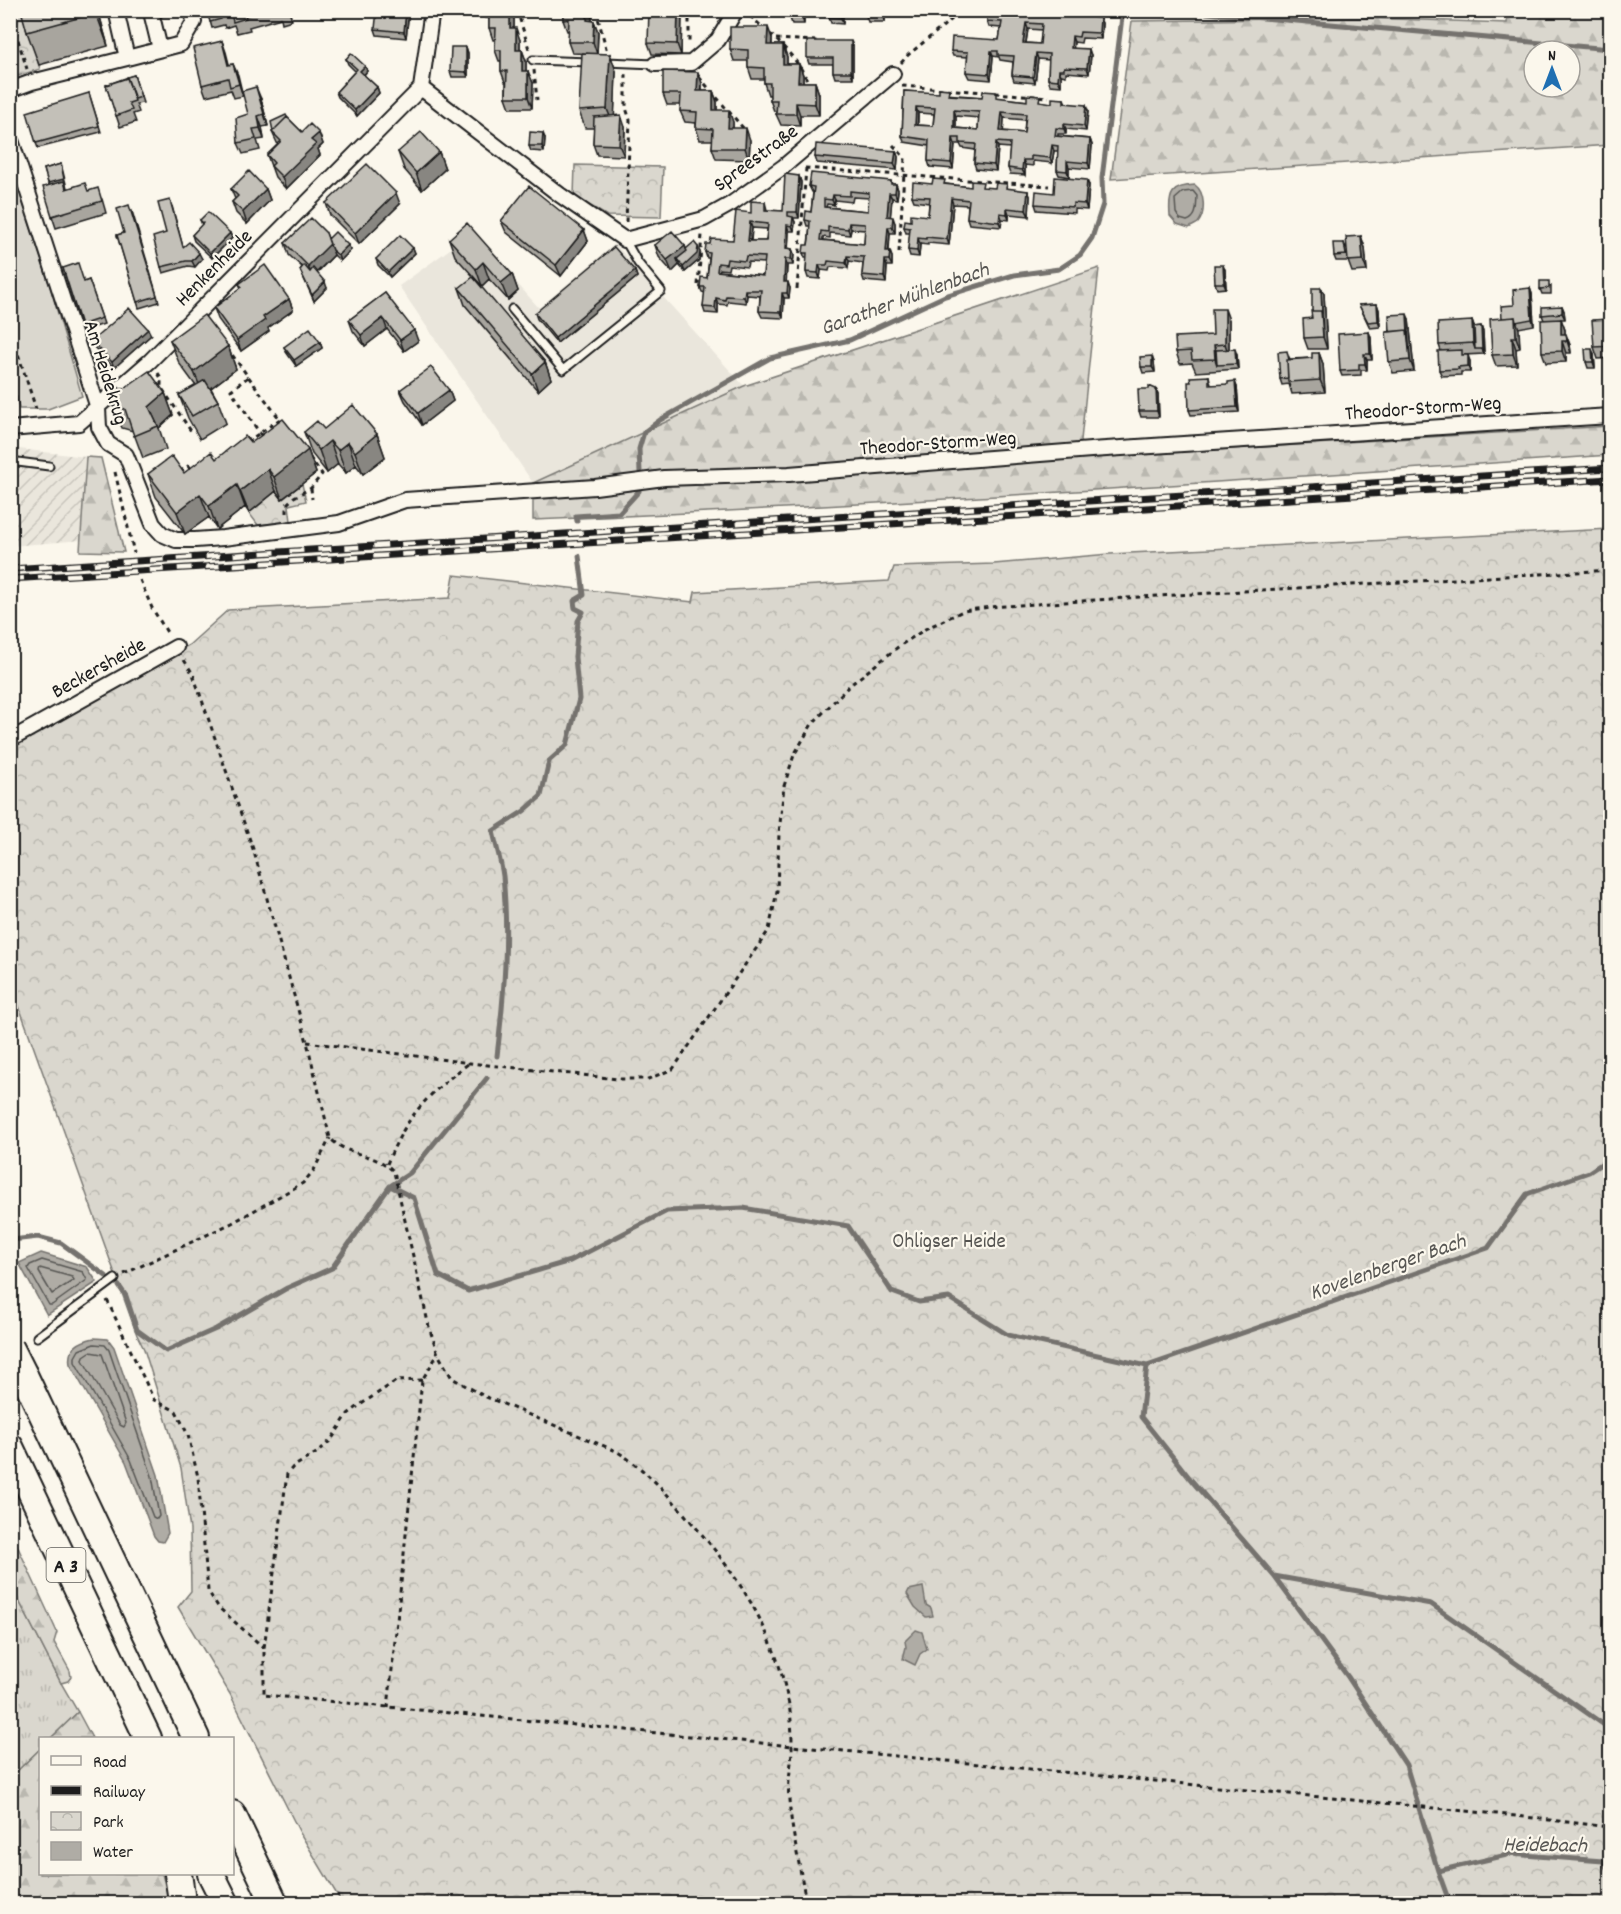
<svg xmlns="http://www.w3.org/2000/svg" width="1621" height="1914" font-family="Dekko,sans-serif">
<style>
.built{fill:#eae6dc}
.industrial{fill:url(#industrial-furrows)}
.grass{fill:url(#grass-tufts);stroke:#7b7a75;stroke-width:1.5}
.forest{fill:url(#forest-firs);stroke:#7b7a75;stroke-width:1.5;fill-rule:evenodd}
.park{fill:url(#park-crowns);stroke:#7b7a75;stroke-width:1.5}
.garden{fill:#dad7ce;stroke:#7b7a75;stroke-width:1.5}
.water{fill:#afaca5;stroke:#74726e;stroke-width:1.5}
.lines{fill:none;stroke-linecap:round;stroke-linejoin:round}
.shore{stroke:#575653;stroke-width:1.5}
.stream{stroke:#74726e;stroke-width:5}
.lane-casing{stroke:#1c1c1c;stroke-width:11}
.street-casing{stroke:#1c1c1c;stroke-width:18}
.highway-casing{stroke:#1c1c1c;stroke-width:30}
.path{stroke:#1c1c1c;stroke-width:3;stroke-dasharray:4.5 4.5;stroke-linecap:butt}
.lane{stroke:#fbf7ec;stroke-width:7}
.street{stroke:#fbf7ec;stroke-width:14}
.highway{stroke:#fbf7ec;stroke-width:26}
.rail-casing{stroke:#1c1c1c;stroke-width:7}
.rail{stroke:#fbf7ec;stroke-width:4.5;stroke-dasharray:14;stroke-linecap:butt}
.highway-bridge-casing{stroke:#1c1c1c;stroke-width:30;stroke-linecap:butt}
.highway-bridge{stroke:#fbf7ec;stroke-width:26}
.wall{fill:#a8a59e;stroke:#1c1c1c;stroke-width:1.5;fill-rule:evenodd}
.shaded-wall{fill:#888681;stroke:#1c1c1c;stroke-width:1.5}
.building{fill:#c3c0b8;stroke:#1c1c1c;stroke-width:1.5;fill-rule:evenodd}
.labels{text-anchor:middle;stroke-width:4.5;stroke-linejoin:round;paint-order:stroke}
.shield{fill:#fbf7ec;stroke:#5f5e5a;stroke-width:1.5}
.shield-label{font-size:20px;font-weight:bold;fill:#1c1c1c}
.street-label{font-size:21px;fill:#1c1c1c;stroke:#fbf7ec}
.park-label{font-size:21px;fill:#555451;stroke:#fbf7ec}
.water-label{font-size:22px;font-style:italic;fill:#575653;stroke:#fbf7ec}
</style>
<defs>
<pattern id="industrial-furrows" width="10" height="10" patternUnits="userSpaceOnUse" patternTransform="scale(1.5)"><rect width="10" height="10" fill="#eae6dc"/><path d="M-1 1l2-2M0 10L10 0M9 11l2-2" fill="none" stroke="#c8c5bc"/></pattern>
<pattern id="grass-tufts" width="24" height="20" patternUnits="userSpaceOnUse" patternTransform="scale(1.5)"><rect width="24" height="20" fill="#dad7ce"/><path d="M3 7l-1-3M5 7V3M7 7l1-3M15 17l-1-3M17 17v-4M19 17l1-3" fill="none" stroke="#bab8b0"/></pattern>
<pattern id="forest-firs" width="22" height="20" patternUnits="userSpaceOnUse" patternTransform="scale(1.5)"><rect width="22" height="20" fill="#dad7ce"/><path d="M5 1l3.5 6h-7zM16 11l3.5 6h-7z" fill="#bab8b0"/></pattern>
<pattern id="park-crowns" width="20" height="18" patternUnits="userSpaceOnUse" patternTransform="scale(1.5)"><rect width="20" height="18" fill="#dad7ce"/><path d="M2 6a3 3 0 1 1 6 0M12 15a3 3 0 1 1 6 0" fill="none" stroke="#bab8b0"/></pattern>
</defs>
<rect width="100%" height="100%" fill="#fbf7ec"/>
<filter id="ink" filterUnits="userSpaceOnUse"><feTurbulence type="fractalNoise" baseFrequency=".0167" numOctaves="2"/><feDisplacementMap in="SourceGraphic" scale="12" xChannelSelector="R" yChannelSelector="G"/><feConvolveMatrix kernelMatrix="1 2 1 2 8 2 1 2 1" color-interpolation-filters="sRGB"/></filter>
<g filter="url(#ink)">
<!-- built -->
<path class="built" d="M472,233L539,308L615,244L744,386L533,483L399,286Z"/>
<!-- industrial -->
<path class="industrial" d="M11,448L86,457L82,540L11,546Z"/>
<!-- grass -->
<path class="grass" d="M11,1585L61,1683L78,1712L51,1738H40V1749L11,1777V1780Z"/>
<!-- forest -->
<path class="forest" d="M1508,11H1610V145L1111,179L1132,21L1367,18L1507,23ZM1534,51H1570V87H1534Z
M1099,268L1081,440L1082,458L1610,426V455C1252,480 892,505 533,520V483L744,386Z
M86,457L101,458L124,552L80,551Z
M10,1530L57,1632L54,1642L70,1671L71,1677L68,1681L61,1683L11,1585Z
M78,1712L92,1738H51Z
M40,1749V1874H162L170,1903H11V1777Z"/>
<!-- park -->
<path class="park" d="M11,11H23L40,69L11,78Z
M575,165L663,167L661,217L607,216L574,196Z
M302,484L306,501L289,505L291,521L258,525L249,513L276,491L283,499Z
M1610,529V1903H342L300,1833L230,1694L178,1607L191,1591L190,1529L181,1468L144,1349L137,1335L11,984V746L189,645L228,610L450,598L454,575L693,602L695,592L889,581L894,567L994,564L1110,554Z"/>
<!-- garden -->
<path class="garden" d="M11,166L50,286L82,396L48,409H19L17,397L11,399Z"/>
<!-- water -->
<path class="water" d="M1195,185C1205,192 1206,213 1198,223C1195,225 1192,226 1189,228L1177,224L1170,216C1168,193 1172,186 1195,185Z
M41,1253L87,1267L97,1282L47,1315L19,1263Z
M94,1338L108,1339L114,1347L158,1475L168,1533L163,1542L158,1541L154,1536L126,1462L70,1364C67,1348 80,1341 94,1338Z
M923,1587L926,1605L931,1608L933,1616L926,1617L915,1607L907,1594L909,1590Z
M916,1630L922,1632L927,1649L920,1654L915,1665L903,1659L906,1647L905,1641Z"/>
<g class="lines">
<!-- shore -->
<path class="shore" d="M1193,191L1197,196C1196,207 1198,217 1187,221L1180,219L1176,213L1175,199L1183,192Z
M42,1260L83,1272L87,1280L52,1305H49L28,1268L30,1265Z
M40,1268L72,1277L74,1280L52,1294L39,1272Z
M94,1344L105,1345L109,1350L152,1476L159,1516L157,1519L153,1517L131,1460L75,1362V1357L79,1350Z
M90,1352L102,1354L126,1423L124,1427L120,1425L83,1360L84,1356Z"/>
<!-- stream -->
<path class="stream" d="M1173,10L1610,49
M640,472L639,449L644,432L660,420L770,358L850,340L945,296L1014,275L1059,269L1080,255L1092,238L1103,204L1102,178L1122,17L1138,10
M577,521L576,516L619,513L639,491
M497,1056C504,997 509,936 503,876C501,861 496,846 493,831L524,811L541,796L549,761L567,745L579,699L575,657L578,621L583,612L575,608L574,601L584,595L579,556
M390,1186L414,1198L438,1275L468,1291L570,1261L667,1211L743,1208L848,1226L892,1292L919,1302L949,1298L1008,1335L1147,1366L1141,1417L1192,1481L1274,1576L1348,1677L1406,1765L1438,1871L1450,1904
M12,1240L38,1237L61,1243L106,1276
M119,1286L126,1296L137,1330L166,1351L216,1329L287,1288L332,1268L390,1186L410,1173L487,1078
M1147,1366L1488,1248L1527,1194L1589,1172L1610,1158
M1274,1576L1431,1604L1610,1729
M1438,1871L1511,1854L1603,1861L1610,1873"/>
<!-- lane casing -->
<g class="lane-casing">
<path id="lane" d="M533,60L589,62
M606,62L655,64
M512,309L563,370L661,291L638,263L625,240
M10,461L49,466
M37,1337L115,1279"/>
</g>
<!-- street casing -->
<g class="street-casing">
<path id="street" d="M157,10L151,12L160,49
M127,58L181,44L194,22L192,10
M655,64L691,63L718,40L736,10
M421,88L560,195L625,240L704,219L731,204L783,167L893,74
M10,90L32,82L127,58L116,10
M10,137L98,408L99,427L108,444L126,455L153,524L162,534L176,540H195L223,538L339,523L405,500L595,487L664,478L789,474L1091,450L1610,416
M10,429L79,423L150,361L421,88L432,10
M10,740L176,647"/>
</g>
<!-- highway casing -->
<g class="highway-casing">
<path id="highway" d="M24,1375L196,1738
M10,1447L148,1738
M232,1814L275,1904
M178,1874L181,1894
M211,1874L226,1904"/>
</g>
<!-- path -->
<path class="path" d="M517,10L529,49
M596,10L607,52
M689,10V45
M10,14L27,69
M750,16C772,36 799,57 809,85
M776,39L818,41
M901,63L908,55L963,10
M534,70L537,100
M699,77L744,129
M902,86L985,92
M995,93L1049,97
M893,145L905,158L899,252
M805,168L1049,186
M626,222L630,120L626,108V74
M698,285L702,235
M797,289L806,168
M10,329L36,409
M227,348L282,422
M158,373L161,378V387L191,431L195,430
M248,377L231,390L263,438
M247,442L280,419
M115,472L134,553
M180,472L188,466L191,470
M311,488L312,499
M287,513V504L294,497L311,488L322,474L310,458
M140,580L152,608L168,634
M184,660L193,674L254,852L307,1042L330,1138C347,1157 378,1153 394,1172L429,1327L438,1354L452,1378L484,1396L616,1451C644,1468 665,1491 686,1516C734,1570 772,1624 787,1696C791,1711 792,1730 792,1746C792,1764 787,1782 789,1800C792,1835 801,1869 806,1904
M307,1042L470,1063L618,1079H648L673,1069L769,930L777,891L779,833L784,786L794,755L812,724L849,686L898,647L925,629L963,611L990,607L1141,597L1610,570
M387,1164C406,1116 428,1094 468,1064
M124,1274L232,1223L303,1183L314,1170L330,1138
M107,1300L154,1400L176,1411L188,1435L198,1477L208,1591L219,1608L264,1648
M422,1380L396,1381L360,1405L348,1414L331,1440L318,1452L293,1467L287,1474L264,1648V1695L1507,1815L1610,1827
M388,1708L422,1380L438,1354"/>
<!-- lane -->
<use href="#lane" class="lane"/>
<!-- street -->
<use href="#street" class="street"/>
<!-- highway -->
<use href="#highway" class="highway"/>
<!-- rail casing -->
<g class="rail-casing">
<path id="rail" d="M10,569L1610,468
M10,579L1610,479"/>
</g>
<!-- rail -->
<use href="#rail" class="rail"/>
<!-- highway-bridge casing -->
<g class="highway-bridge-casing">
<path id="highway-bridge" d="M10,1347L24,1375"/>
</g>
<!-- highway-bridge -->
<use href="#highway-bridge" class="highway-bridge"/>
</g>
<!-- wall -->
<path class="wall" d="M22,10H98L108,46L39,65L27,32Z
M207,10H289L292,20L282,23L281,18L249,27L250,30L237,33L234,25L225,28L224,25L212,28Z
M409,10L406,38L377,35L375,29Z
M483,10H511L514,19V28L520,40V50H522L526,61V71L533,83L532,108H510L506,97V82H505L501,71V61H499L495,50V40H493L489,28V18H486Z
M561,10H591L592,20L594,21L598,32L597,54L572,53L568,42L569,31H567L563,20V12Z
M682,10L681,55L652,54L648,43Z
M804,10V24H792L790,18Z
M829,10H885V22H868L866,16V12H843V24L831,23L829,17Z
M1069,10H1081L1082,16L1102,23L1101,39L1082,38L1081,43L1074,42L1073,48L1091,55L1089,74L1066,72V76L1061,75V86L1050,85L1048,79L1049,60L1038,59L1035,83L1014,81L1012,75L1013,62L1000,60L999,57L993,56L991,80L969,78L966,72L968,57L953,56L951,51L999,40L1001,28L989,27L987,21L1060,13L1068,14ZM1028,29L1042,30L1040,44L1026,43Z
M772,38V45H783L787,57V64H799L803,75V82H815L819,94V115H800V126L781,125L776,114V111H774L770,100V95H768L764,83V79H752L748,67V61H734L730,49Z
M222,41L229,65L233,64L243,96L234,98L231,90L206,96L202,85Z
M853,46V78H835L833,72V64H809L807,58Z
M466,47L468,53V77H452L450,71Z
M610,54L616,71L614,116L625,127L624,156L597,155L593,144L594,128H585L579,111Z
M346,59L365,66L367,71L364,75L377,87L379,93L357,116L338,97L336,92L355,71L348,64Z
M134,75L143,103L136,104L139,112L133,114L136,122L120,127L106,85Z
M702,83V91H713L717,102V110L733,122V128L750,140L749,160L716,159L712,148L713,140H700L696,128V123L685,122L680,111L681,105H667L663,94Z
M904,91L998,98L1052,103L1064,99L1066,103L1088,111L1086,131L1066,129V134H1058V136L1090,139L1092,145L1090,169L1069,167V177L1059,175L1057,170L1058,151H1054L1052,163L1033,161V166L1025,165V175L1010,174L1008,168L1010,148L998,147L996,171L976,169L974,163L975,150L962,148L960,144H955L953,169L930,167L928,161L929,146L904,142L902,136ZM918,113L934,114L933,126L918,125ZM956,116L979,118L978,130L956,128ZM1004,118L1025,120L1024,133L1003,131Z
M89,93L101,132L38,148L36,143Z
M261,99L268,126L262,127L264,139L257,140L260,150L243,154L238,143L248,114Z
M287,117L302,132L319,133L323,144L318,149L320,155L286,189L275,177L267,155L278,145L272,132Z
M545,138L544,152L531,151L529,146Z
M896,151L898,157L897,170L817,163L815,157Z
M398,152H439L445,169L422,190L404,169Z
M61,164L67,188L88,191L102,199L106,213L56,228L52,216L49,186L44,169Z
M799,176L801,182L799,218H793L795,222L794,231H789L788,248L792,249L794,254L793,265H787L786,282L790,288L789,298H784L783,318L762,317L759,311L760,296L747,295L746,303L728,301L727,305L718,304V314L705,313L703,307L705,293L702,292L700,287L707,278L709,258H707L705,252L710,244L733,240L751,213L765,202L767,210L783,211ZM752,228L767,229L766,241H751ZM748,262L764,263L763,276L719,271L720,269L728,270L729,265L747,267Z
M891,181L892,184H896L898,190L897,199L892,198L890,217L895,223V233H890L889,251L892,257V266H887L886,283L864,281L862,275L863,263L849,261L848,268L830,267L829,271L821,270L820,279L808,278L806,272L807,258H805L803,253L808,245L810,226H807L805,220L811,212L813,192H812L809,186ZM853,197L869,198L868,211L826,207L827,204L834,205L835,200L852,202ZM851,229L865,230L864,244L823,240V237L830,238V233L850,235Z
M932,184H946L971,187L1028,191L1030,196L1029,216L1009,214V220L1002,219L1001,227L969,224L967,218L968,205L953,204L949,245L928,243V245L920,244L919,257L910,256L908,250L910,233H906L904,227L911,221L928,216L929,203L914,201L912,196Z
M1089,185L1087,210L1075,209V213L1037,210L1035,204L1054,193Z
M231,189H266L270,200L247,224L236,213L232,202L235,199Z
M326,203L400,204L359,244L330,215Z
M172,206L183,247L202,259L195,267L188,266L163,273L161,267L166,233Z
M132,211L159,302L139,308L117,235L124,233Z
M200,220L230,233L232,238L212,258L194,241L192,235L202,225Z
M501,221L584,230L588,241L561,276L506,232Z
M1361,236L1365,248L1367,271L1352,272L1348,261H1336L1334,256L1344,243L1346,248Z
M329,239L351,250L340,261L334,255L317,273L327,288L314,301L300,270L302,267L289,255L285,243Z
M449,239L512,274L518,291L508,300L489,279L482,286L455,256Z
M655,245L685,246L686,249L700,252L699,260L685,272L679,265L672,272L659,257Z
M413,248L415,253L390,277L378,265L376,259Z
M63,268L84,282L89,280L104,324L83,331Z
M1225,270L1226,288L1217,289L1215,283Z
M635,271L637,277L557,343L537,319L535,313Z
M239,284L289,299L293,310L268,328L269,331L241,351L218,319L214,308L241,288Z
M1551,286V294H1542L1540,289Z
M459,288L545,362L551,379L538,391L465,305Z
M1321,288L1324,294L1327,349H1308L1304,338Z
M1530,288L1532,294L1534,325L1518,328L1520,348L1516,349L1517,365L1496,366L1492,355L1502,318Z
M385,293L418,341L404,351L387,329L365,346L353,331L349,320Z
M1377,304L1379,310L1380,327L1370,328L1359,305Z
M1562,306L1564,311L1565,319H1561L1565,330V334L1570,345L1571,353H1566V362L1546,363L1542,352L1544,320L1542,315Z
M1409,319L1414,371L1393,373L1389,362L1390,332Z
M1611,319V358L1598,359L1594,347Z
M1229,320V350L1237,355L1238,369L1196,372L1192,363L1180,364L1176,352L1213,335Z
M1472,321L1474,327L1481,326L1483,332L1484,354L1464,355L1470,361V372H1461V375L1442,376L1439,370L1441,351L1439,345Z
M1369,332L1371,338L1372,360H1367V370H1361V375L1342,376L1340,371Z
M151,335L114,368L94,347L92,341Z
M170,340L228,346L236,369L211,388L218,401L226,423L200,439L188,418L179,395L196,386L179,363Z
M320,342L322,348L296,366L286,352L284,347Z
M1319,353L1323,364L1325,392L1292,394L1289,384L1282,385L1280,379L1289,357L1290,359L1312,358Z
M1594,354L1595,368H1588L1586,362Z
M1154,362L1155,372L1143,373L1141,367Z
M1209,376L1211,385L1237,387L1239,412L1191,415L1189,410L1191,382Z
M123,389L165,393L173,415L159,428L166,449L143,458L133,431L122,428L113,405Z
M1156,389L1158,394L1159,417H1141L1139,411Z
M400,390H449L453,401L422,425L405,401Z
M324,429L377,434L385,457L363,474L356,465L346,473L338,464L327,473L312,454L304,432Z
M251,443L308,450L316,473L282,499L276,491L249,513L245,507L217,529L209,517L185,534L156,497L148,474L184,473Z"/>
<!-- shaded-wall -->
<path class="shaded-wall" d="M95,10H98L108,46Z
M406,10H409L406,38L404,32Z
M510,10H511L514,19V40L510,28Z
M587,10H591L592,12L591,32L587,20Z
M678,10H682L681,55L677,44Z
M802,10H804V24L802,18Z
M841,10H842L843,12V24L841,18Z
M883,10H885V22L883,16Z
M1100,18L1102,23L1101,39L1099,33Z
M594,21L598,32L597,54L593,42Z
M1026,23L1028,29L1025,48L1023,43Z
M768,27L772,38L771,56L767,45Z
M516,28L520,40V61L516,50Z
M1072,36L1074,42L1073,54L1071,48Z
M222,41L226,52L232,76L228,65Z
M851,41L853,46V78L851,72Z
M783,45L787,57V75L783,64Z
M466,47L468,53V77L466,72Z
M1089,49L1091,55L1089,74L1087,68Z
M522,50L526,61V82L522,71Z
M991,51L993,56L991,80L989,74Z
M1036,53L1038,59L1035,83L1033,77Z
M610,54L616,71L614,126L607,109Z
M233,64L238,75L243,96L239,84Z
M799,64L803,75V93L798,82Z
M365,66L367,71L362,77L360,71Z
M1059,70L1061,75V86L1058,80Z
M528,71L533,83L532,108L528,97Z
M698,72L702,83L701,102L697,91Z
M815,82L819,94V115L815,104Z
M256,87L261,99L268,126L264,114Z
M377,87L379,93L357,116L355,110Z
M713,91L717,102V121L713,110Z
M796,103L800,115V126L796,114Z
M1086,105L1088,111L1086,131L1084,126Z
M916,107L918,113L917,130L915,125Z
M729,110L733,122V140L728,128Z
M954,110L956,116V133L954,128Z
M1002,112L1004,118L1003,137L1000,131Z
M621,115L625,127L624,156L619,145Z
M258,116L262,127L264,139L260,128Z
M1064,124L1066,129V134L1064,129Z
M746,128L750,140L749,160L745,148Z
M319,133L323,144L318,149L320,155L286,189L282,177L311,140Z
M543,133L545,138L544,152L542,146Z
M953,138L955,144L953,169L951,163Z
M1090,139L1092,145L1090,169L1088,163Z
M996,142L998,147L996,171L994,165Z
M1052,145L1054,151L1052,163L1050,158Z
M896,151L898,157L897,170L894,164Z
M439,152L445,169L422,190L416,173Z
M1023,160L1025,165V175L1022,170Z
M1067,161L1069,167V177L1067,171Z
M799,176L801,182L799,218L797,212Z
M1087,180L1089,185L1087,210L1085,204Z
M896,184L898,190L897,199L895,193Z
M266,189L270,200L247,224L243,212Z
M1028,191L1030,196L1029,216L1026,210Z
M396,193L400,204L359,244L355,233Z
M889,193L892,198L890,222L887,216Z
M833,195L835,200L834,205L832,200Z
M951,198L953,204L949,245L947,239Z
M1007,208L1009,214V220L1007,214Z
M1000,213L1002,219L1001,227L999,222Z
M793,217L795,222L794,231L792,226Z
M893,217L895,223V233L892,227Z
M750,222L752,228L750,246L748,241Z
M849,223L851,229L850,235L848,229Z
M787,225L789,231L788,254L786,248Z
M888,227L890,233L888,256L886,251Z
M584,230L588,241L561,276L556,265Z
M230,233L232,238L212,258L210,253Z
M326,233L334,255L312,277L308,266Z
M1361,236L1365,248L1367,271L1363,260Z
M918,238L920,244L919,257L917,251Z
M348,245L351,250L340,261L338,255Z
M685,246L689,257L677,259L679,265L672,272L667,260Z
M698,247L700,252L699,260L685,272L683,267Z
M413,248L415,253L390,277L388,272Z
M792,249L794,254L793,265L791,259Z
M890,251L892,257V266L889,260Z
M199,253L202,259L195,267L192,261Z
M847,256L849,261L848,268L846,263Z
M785,259L787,265L786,288L784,282Z
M885,260L887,266L886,283L884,277Z
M483,262L489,279L482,286L476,269Z
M819,265L821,270L820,279L818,273Z
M1223,265L1225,270L1226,288L1224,283Z
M635,271L637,277L557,343L555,338Z
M512,274L518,291L508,300L501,283Z
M325,282L327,288L314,301L312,295Z
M788,282L790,288L789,298L787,293Z
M1321,288L1324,294L1327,349L1323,337Z
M1530,288L1532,294L1534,325L1532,319Z
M745,290L747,295L746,303L744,297Z
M782,293L784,298L783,318L781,312Z
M716,298L718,304V314L715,308Z
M289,299L293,310L268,328L269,331L241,351L237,340L263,317Z
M1377,304L1379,310L1380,327L1378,321Z
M1562,306L1564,311L1565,319L1562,313Z
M1225,309L1229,320V355L1225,344Z
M1407,314L1409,319L1414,371L1410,360Z
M1515,317L1519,329L1520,348L1516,337Z
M383,318L387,329L365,346L361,335Z
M1561,319L1565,330V341L1561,334Z
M1472,321L1476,332L1475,349L1473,343Z
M1481,326L1483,332L1484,354L1482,349Z
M148,329L151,335L114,368L112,362Z
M414,330L418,341L404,351L400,340Z
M1369,332L1371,338L1372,360L1370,354Z
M1566,334L1570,345L1571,353L1567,341Z
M1512,337L1516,349L1517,365L1513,354Z
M1562,341L1566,353V362L1562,351Z
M320,342L322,348L296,366L294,360Z
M1214,345L1218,356L1217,365L1215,359Z
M228,346L236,369L203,394L194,372Z
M1235,349L1237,355L1238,369L1236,364Z
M1592,349L1594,354L1595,368L1593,362Z
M1319,353L1323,364L1325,392L1320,380Z
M1364,354L1367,360V370L1365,364Z
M1468,355L1470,361V372L1468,366Z
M1152,356L1154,362L1155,372L1152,367Z
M545,362L551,379L538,391L532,374Z
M1235,381L1237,387L1239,412L1237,407Z
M1156,389L1158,394L1159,417L1157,411Z
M449,390L453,401L422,425L418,413Z
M165,393L173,415L159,428L149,407Z
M377,434L385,457L363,474L355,452Z
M330,441L338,464L327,473L319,450Z
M348,442L356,465L346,473L338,450Z
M308,450L316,473L282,499L274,477Z
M268,469L276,491L249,513L240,491Z
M237,485L245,507L217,529L209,506Z
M200,494L209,517L185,534L177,512Z"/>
<!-- building -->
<path class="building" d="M35,10H95L96,13L27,32L22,14Z
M207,10H219L221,19L210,22Z
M219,10H264L245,16L246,18L233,22L231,13L221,16Z
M377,10H406L404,32L375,29Z
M489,10H510V28H516V50H522V71H528V97H506L507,71H501V50H495L496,28H489Z
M563,10H587V20L594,21L593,42H568L569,19L563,20Z
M649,10H678L677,44L648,43Z
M790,10H802V18H790Z
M829,10H841V18L829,17Z
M866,10H883V16H866Z
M988,10H1022L1045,13V10H1058V13L1068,14L1069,10H1080V16L1100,18L1099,33L1080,32L1079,37L1072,36L1071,48L1089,49L1087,68L1064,67V70H1059L1058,80L1048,79L1049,54L1036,53L1033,77L1012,75L1014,56L998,55V51H991L989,74L966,72L968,52L951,51L952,37L999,40L1002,22L987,21ZM1026,23L1042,24L1040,44L1023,43Z
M730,27H768L767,45H783V64H799L798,82H815V104L796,103V114H776L777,100H770V83H764V68L748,67V50L730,49Z
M222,41L228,65L233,64L239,84L230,87L228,78L202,85L193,48Z
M807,41H851V72H833V58H807Z
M451,47H466V72L450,71Z
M351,53L365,66L360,71L377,87L355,110L336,92L357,69L346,59Z
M582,53L610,54L607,109L579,111Z
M663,71L698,72L697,91H713V110H729L728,128H746L745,148H712L713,129L696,128L697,112L680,111L681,94H663Z
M134,75L141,97L135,99L127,77Z
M127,78L135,101L129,103L132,110L116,116L106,85Z
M256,87L264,114L258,116L260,128L253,129L256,139L238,143L236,118L248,114L242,91Z
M939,88L949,89L948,95L982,97L983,91L996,92V97L1027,101V95L1040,96L1039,101L1052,103V98L1064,99V103L1086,105L1084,126L1064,124V129L1056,128L1055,136L1090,139L1088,163L1067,161V171L1057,170L1058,146L1052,145L1050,158L1031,156V160H1023L1022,170L1008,168L1010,143L996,142L994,165L974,163L976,144L960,143V138H953L951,163L928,161L929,140L902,136L904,91L939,93ZM916,107L935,108L933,126L915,125ZM954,110L979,112L978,130L954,128ZM1002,112L1026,114L1024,133L1000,131Z
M89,93L99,126L36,143L27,112Z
M286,115L287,117L273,131L271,122Z
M621,115L619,145L593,144L594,117Z
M287,117L302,132L310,124L319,133L311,140L316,144L282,177L271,166L274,163L267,155L281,141L272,132Z
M421,132L439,152L416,173L398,152Z
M530,132L543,133L542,146H529Z
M816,144L896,151L894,164L815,157Z
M61,164L64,179L48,183L44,169Z
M367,164L396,193L355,233L326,203Z
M249,171L266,189L243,212L232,202L238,196L231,189Z
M811,173L891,181V184H896L895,193H889L887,216L893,217L892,227H888L886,251H890L889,260H885L884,277L862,275L864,257L847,256L846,263L828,261L827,265H819L818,273L806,272L807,253H803L804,245H808L809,239L810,221L805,220L806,211L811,212L814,187L809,186ZM850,191L869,193L868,211L824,207V199L832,200L833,195L850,196ZM849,223L865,224L864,244L820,240L821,231L828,232V227L848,229Z
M785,174L799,176L797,212H788V216L793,217L792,226L787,225L786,248L792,249L791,259H785L784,282H788L787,293H782L781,312L759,311L761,290H745L744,297L726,296L725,300L716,298L715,308L703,307L705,287H700L701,277L707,278L710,253L705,252L706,244H710L711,239L733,240L736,211L751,213V201L765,202V210L783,211ZM750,222L768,224L766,241H748ZM746,256L765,257L763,276L717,271L718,263L726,264L727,259L745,261Z
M1055,177L1087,180L1085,204L1073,203V207L1035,204L1036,191L1054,193Z
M933,179L945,180L944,184L971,187V181L983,182L982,187L995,188L996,183L1007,184L1006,188L1028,191L1026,210L1007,208V214L1000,213L999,222L967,218L969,200L951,198L947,239L926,237V239L918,238L917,251L908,250L910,228L904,227L905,220L911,221V214L928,216L930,197L912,196L913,182L932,184Z
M64,181L66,189L85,183L88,191L98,188L102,201L52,216L43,187Z
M529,186L584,230L556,265L501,221Z
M170,200L183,247L189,242L199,253L192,261H186L161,267L153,237L166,233L158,203Z
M129,205L157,296L137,302L117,235L124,233L117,209Z
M208,212L230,233L210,253L192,235L203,223L200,220Z
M311,218L326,233L330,244L308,266L285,243Z
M467,223L512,274L501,283L483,262L476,269L449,239Z
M672,231L685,246L667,260L655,245Z
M335,232L348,245L338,255L332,250L328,239Z
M400,235L413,248L388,272L376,259Z
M1361,236L1363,260L1348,261L1346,237Z
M694,242L698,247L697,254L683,267L677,259L687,251L686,249Z
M1333,243H1344L1346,255L1334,256Z
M614,247L635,271L555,338L535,313Z
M78,263L84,282L89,280L102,318L81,325L63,268Z
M265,265L289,299L263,317L265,320L237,340L214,308L242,287L239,284Z
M304,265L310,272L313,268L325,282L312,295L300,270Z
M1214,265H1223L1224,283H1215Z
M473,277L545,362L532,374L459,288Z
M1540,281H1549V288L1540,289Z
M1312,288H1321L1322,314L1321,311H1312Z
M1530,288L1532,319L1516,322L1515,317L1502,318L1501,306L1514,305L1513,290Z
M385,293L414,330L400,340L383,318L361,335L349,320Z
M1377,304L1378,321L1368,322L1359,305Z
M1562,306V313L1542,315V307Z
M129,308L148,329L112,362L92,341Z
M1212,309H1225V344L1214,345L1215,359L1192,360L1191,351L1176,352L1175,337L1213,335Z
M1311,311H1321L1323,337L1304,338L1303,319L1312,318Z
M1407,314L1408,333L1407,330L1390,332L1389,315Z
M204,315L228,346L194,372L170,340Z
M1515,317L1516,337H1512L1513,354L1492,355L1490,319Z
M1561,319V334H1566L1567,341H1562V351L1542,352L1541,320Z
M1611,319V346L1594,347L1592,320Z
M1472,321L1473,343L1439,345L1438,323Z
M1481,326L1482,349H1475L1474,327Z
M310,328L320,342L294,360L284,347Z
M1407,330L1410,360L1389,362L1386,332Z
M1369,332L1370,354H1364L1365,364H1359V370L1340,371L1338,334Z
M1235,349L1236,364L1217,365L1216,350Z
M1585,349H1592L1593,362H1586Z
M1462,350V355H1468V366L1458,367L1459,369L1439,370L1438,351Z
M1287,351L1289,360H1287L1288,378L1280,379L1278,352Z
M1312,353H1319L1320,380L1288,382L1287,360L1312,358Z
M1152,356V367H1141L1140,357Z
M431,367L449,390L418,413L400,390Z
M149,371L165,393L149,407L158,426L134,436L125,409L113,405L119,387L123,389Z
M1209,376V385L1228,384V382L1235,381L1237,407L1189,410L1188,382H1191L1190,377Z
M205,380L218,401L192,416L179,395Z
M1149,386L1156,389L1157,411H1139L1138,389H1149Z
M353,405L377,434L355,452L348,442L338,450L330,441L319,450L304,432L317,421L324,429Z
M283,419L308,450L274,477L268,469L240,491L237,485L209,506L200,494L177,512L148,474L172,456L184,473L211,452L216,459L245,436L251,443Z"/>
</g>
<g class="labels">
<!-- shield labels -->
<rect class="shield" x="46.5" y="1548" width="39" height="34" rx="4.5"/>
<g class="shield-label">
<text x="66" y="1572">A 3</text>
</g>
<!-- street labels -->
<g class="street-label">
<text transform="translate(755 157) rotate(-36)" y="7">Spreestraße</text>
<text transform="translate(213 267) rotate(-45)" y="7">Henkenheide</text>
<text transform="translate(107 372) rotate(73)" y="7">Am Heidekrug</text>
<text transform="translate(1423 407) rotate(-4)" y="7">Theodor-Storm-Weg</text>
<text transform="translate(938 442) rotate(-4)" y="7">Theodor-Storm-Weg</text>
<text transform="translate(98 667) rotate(-29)" y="7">Beckersheide</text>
</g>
<!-- park labels -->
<g class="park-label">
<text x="949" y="1247">Ohligser Heide</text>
</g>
<!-- water labels -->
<g class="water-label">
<text transform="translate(904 297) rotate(-20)" y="8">Garather Mühlenbach</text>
<text transform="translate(1387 1265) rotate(-19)" y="8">Kovelenberger Bach</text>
<text transform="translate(1545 1843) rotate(1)" y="8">Heidebach</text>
</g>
</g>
<!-- margin -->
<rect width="1621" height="1914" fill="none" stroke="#fbf7ec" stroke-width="36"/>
<rect x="18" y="18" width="1585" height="1878" fill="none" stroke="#1c1c1c" stroke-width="2" filter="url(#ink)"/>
<!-- legend -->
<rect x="39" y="1737" width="195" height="138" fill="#fbf7ec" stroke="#a29f99" stroke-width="1.5"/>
<rect x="51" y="1756" width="30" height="9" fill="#fbf7ec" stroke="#a29f99" stroke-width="1.5"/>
<text x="93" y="1767" font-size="18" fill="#1c1c1c">Road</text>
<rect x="51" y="1786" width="30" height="9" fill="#1c1c1c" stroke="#a29f99" stroke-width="1.5"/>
<text x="93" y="1797" font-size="18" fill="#1c1c1c">Railway</text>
<rect x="51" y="1812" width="30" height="18" fill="url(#park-crowns)" stroke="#a29f99" stroke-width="1.5"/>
<text x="93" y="1827" font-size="18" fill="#1c1c1c">Park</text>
<rect x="51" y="1842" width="30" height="18" fill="#afaca5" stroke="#a29f99" stroke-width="1.5"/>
<text x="93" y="1857" font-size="18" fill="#1c1c1c">Water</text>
<!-- north arrow -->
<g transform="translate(1552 69)"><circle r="28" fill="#fbf7ec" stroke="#a29f99" stroke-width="1.5"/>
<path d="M0-4.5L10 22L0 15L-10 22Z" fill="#1f6fb2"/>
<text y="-9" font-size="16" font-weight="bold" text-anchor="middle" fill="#1c1c1c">N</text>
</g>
</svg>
